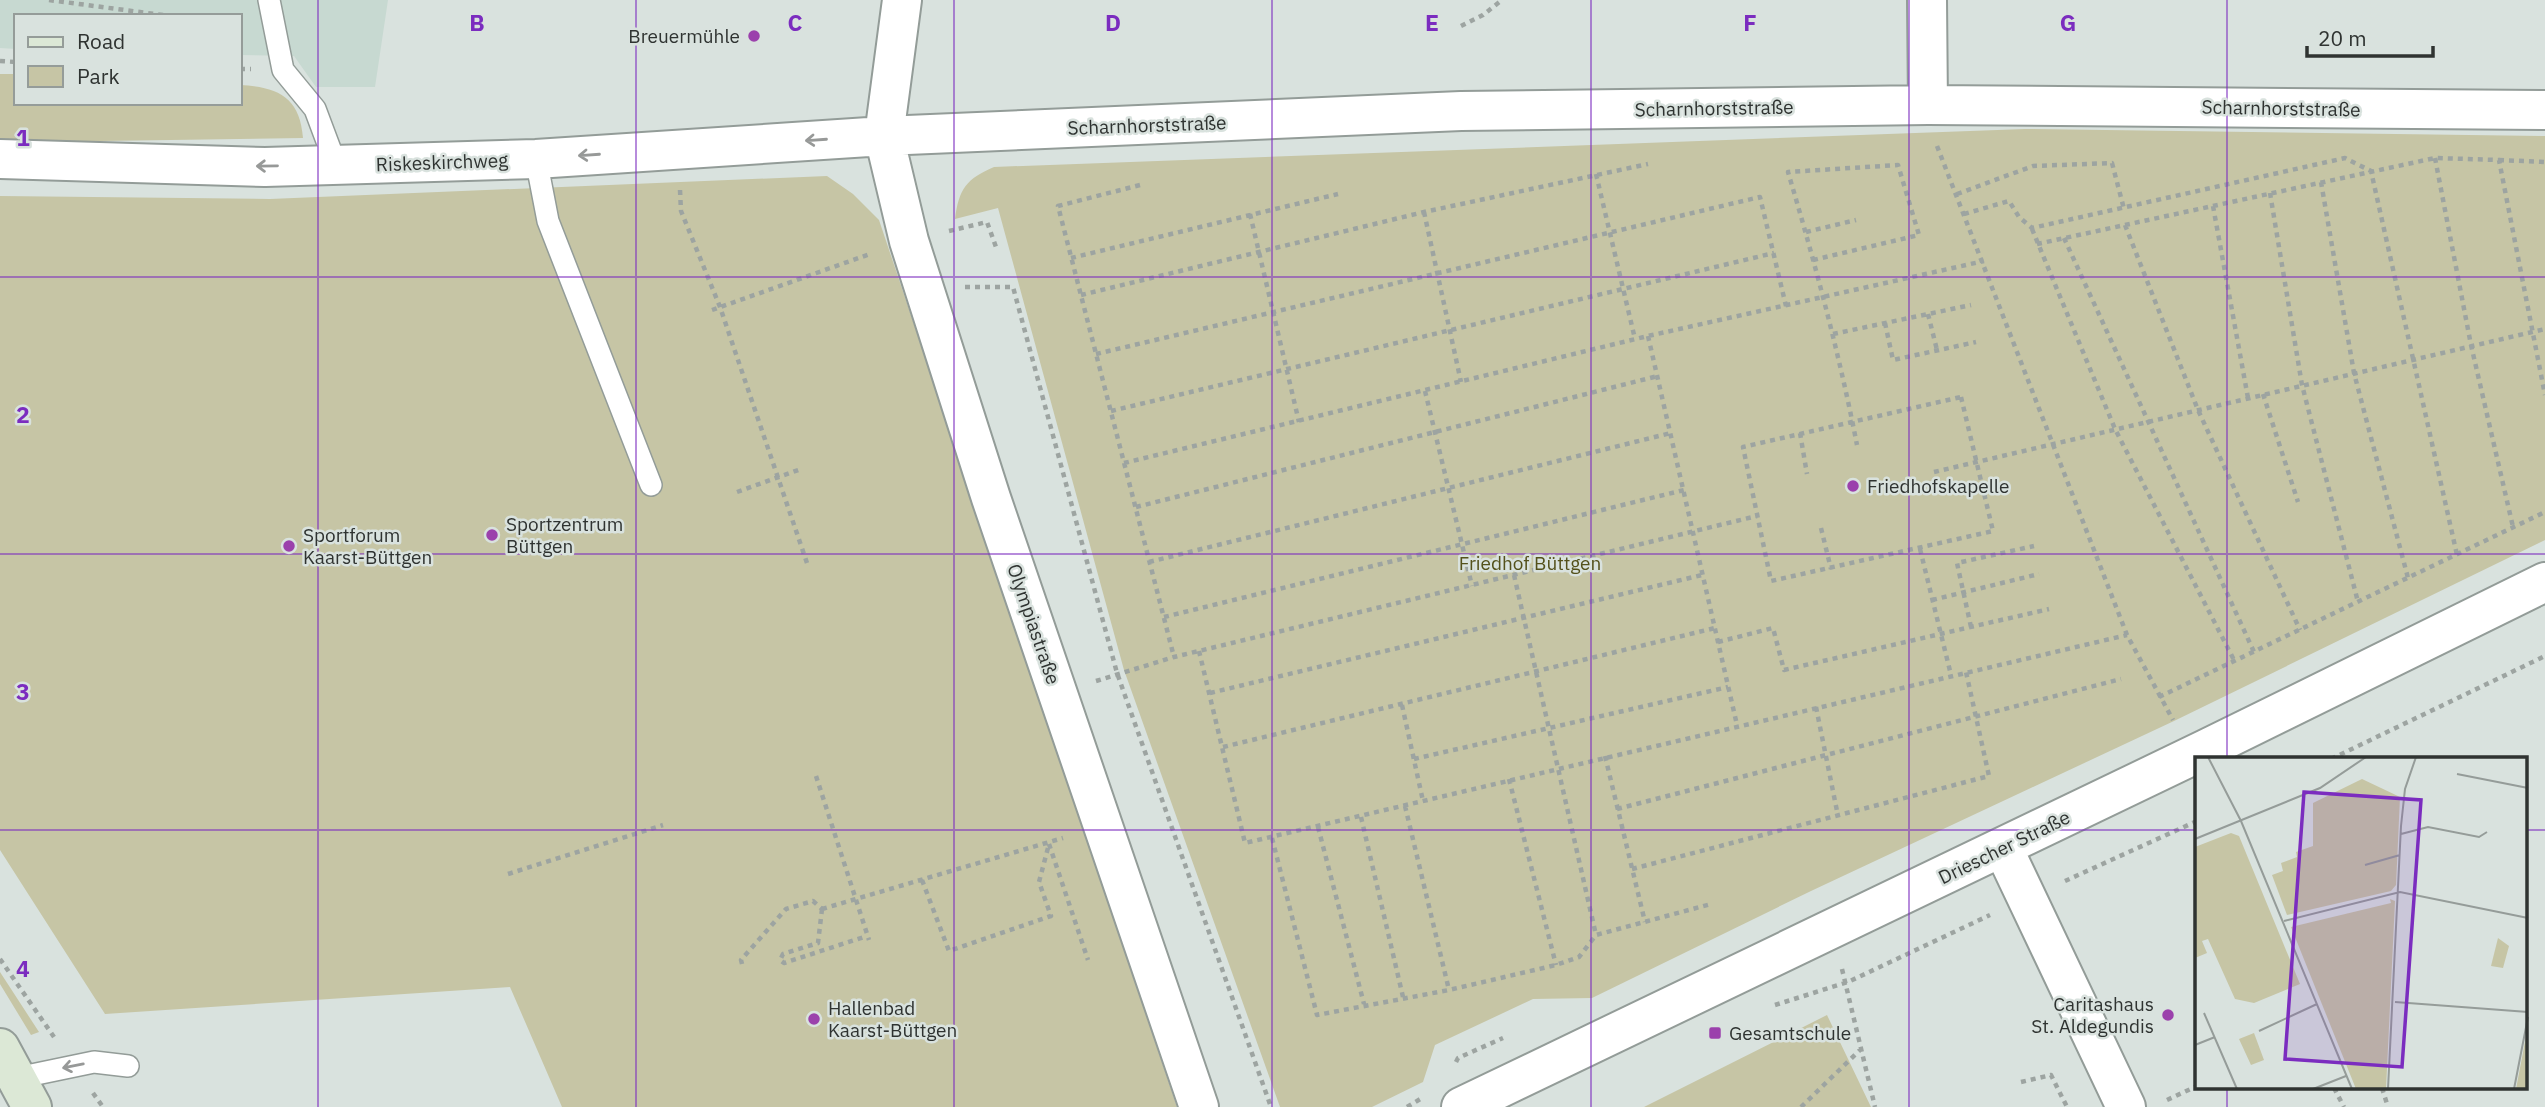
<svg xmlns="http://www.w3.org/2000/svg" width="2545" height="1107" font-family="'IBM Plex Sans',sans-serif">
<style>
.built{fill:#c7d9d1}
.green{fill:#c6c5a5}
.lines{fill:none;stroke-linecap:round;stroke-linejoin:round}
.lane-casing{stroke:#939c98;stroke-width:24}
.street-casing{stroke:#939c98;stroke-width:42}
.secondary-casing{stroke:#939c98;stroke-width:42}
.path{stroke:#9da4a1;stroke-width:4.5;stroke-dasharray:5 5;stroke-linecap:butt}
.lane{stroke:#fff;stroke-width:21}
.street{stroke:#fff;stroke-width:38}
.secondary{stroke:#dce8d6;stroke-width:38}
.oneway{stroke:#979998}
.grid{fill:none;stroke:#7b2cbf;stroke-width:2;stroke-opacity:0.55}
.poi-dot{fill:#9b41ac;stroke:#d9e2de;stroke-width:2.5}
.labels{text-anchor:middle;stroke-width:5;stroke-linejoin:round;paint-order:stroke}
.poi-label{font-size:19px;fill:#2f3331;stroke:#d9e2de;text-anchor:start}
.street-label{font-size:19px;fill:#2f3331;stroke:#d9e2de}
.park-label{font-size:19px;fill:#54511b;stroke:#d9e2de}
.inset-road{fill:none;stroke:#959c99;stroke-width:2}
.view{fill:#7b2cbf;fill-opacity:0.15;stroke:#7b2cbf;stroke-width:3.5}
.inset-edge{fill:none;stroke:#2f3331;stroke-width:3.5}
.grid-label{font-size:23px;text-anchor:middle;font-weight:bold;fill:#7b2cbf;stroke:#d9e2de;stroke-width:5;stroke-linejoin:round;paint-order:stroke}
</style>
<rect width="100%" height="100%" fill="#d9e2de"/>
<!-- built -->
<path class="built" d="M0,0H388L375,87H316L294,56L240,55V16H16V49L0,48Z"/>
<!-- green -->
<path class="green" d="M0,74H16V103H240V85C278,87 300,97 303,138L102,141L80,149L0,148Z
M2025,129L2545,136V540L2174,721L1811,891L1592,998L1533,999L1435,1045L1423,1082L1372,1107H1280L1124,670L998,208L955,219C959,189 966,179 994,167Z
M827,176L853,194L879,220L1177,1107H562L510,987L105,1014L0,850V196L270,199Z
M0,972L39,1032L31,1035L0,984Z
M1827,1015L1871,1107H1644Z"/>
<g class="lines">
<!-- lane casing -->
<g class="lane-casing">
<path id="lane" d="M269,0L283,70L315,109L336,165
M536,159L548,221L651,485
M17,1078L94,1062L128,1066"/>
</g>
<!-- street casing -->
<g class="street-casing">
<path id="street" d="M902,0L884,136L909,241L991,498L1199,1107
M1927,0L1928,105
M0,159L265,167L536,159L884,136L1461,111L1928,105L2545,110
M2003,848L2126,1107
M1461,1107L2206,749L2545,582"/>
</g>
<!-- secondary casing -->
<g class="secondary-casing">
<path id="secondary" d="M0,1048L32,1107"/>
</g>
<!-- path -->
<path class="path" d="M49,0L170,16
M1461,26L1483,15L1502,0
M0,61L16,62
M240,69H251
M1937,146L2127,635L2173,720
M2435,158L2471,345L2513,527
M2499,160L2545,162
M1596,174L1635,339
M2321,182L2354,373L2408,578
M1140,185L1058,206L1174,657
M680,190L681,211L720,307L808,566
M2270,193L2302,385L2358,602
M1957,194L2033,166L2112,163L2124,209
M2213,206L2248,398
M1424,212L1461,382
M1250,214L1299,422
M1964,214L2009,201L2019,217L2032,228L2345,158L2371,171L2457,555
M2125,225L2198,410L2300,630
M2032,229L2115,429L2235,662
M949,231L987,222L996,247
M1806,232L1856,220
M2064,238L2254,652
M2037,244L2435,158L2499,160L2545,395
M1071,258L1338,194
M1813,260L1919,235L1898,165L1788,172C1815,263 1839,353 1857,445
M965,287H1013L1117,673L1271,1107
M1081,295L1424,212L1648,164
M712,310L870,254
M1928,314L1937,350
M1885,323L1893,360L1976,342
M1833,334L1971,305
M1648,336L1737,725
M1096,354L1760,197L1786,306
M1425,391L1472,586
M2263,394L2298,502
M1961,397L1993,531L1771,581L1743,447Z
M1111,411L1774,253
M1800,433L1807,474
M1124,463L1648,336L1984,261
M1934,472L2545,329
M737,492L801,469
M1136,507L1658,376
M1821,528L1831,569
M1920,549L1951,675
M1149,562L1671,433
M1514,575L1596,935
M1932,600L2039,574
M1164,617L1684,490
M1971,627L1957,563L2034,546
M1718,642L1773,628L1784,670L2049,609
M1199,651L1245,843L2127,635
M1096,681L1174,657L1757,516
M1210,693L1702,575
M2159,697L2545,512
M1402,705L1423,801
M1816,707L1838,816
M1223,747L1715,628
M1605,756L1645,922
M1414,759L1728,687
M2331,759L2545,656
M816,776L869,940
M1509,779L1556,965
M1405,806L1449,990
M1617,809L2121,679
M1361,817L1403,997
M1318,827L1364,1004
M1272,838L1317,1015L1449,990L1556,965L1579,957L1596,935L1711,904
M1049,844L1088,960
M1632,869L1989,776L1966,672
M508,874L663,825
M922,880L949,951L1051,916L1039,882L1049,844
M2065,881L2197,821
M822,909L1063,838
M822,909L818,943L783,954L780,960L784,963L867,936
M0,959L54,1037
M742,964L741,960L786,909L813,901L822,909
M1842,969L1875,1107
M1775,1005L1848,982L1990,915
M1456,1062L1458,1058L1503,1038
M2021,1082L2051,1075L2067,1107
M2334,1088L2344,1107
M2382,1088L2388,1107
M93,1093L103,1107
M2167,1100L2197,1086
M1407,1107L1422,1098
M1801,1107L1861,1049"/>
<!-- lane -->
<use href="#lane" class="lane"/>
<!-- street -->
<use href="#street" class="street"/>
<!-- secondary -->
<use href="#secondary" class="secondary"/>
</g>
<!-- one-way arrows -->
<defs><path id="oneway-shaft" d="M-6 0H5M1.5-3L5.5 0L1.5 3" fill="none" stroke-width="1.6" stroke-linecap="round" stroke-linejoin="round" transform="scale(1.75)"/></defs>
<g class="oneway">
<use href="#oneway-shaft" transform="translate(816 140) rotate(176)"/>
<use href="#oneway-shaft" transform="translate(589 155) rotate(176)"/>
<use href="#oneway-shaft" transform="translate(267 166) rotate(179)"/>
<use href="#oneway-shaft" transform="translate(73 1066) rotate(169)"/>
</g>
<!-- grid -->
<path class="grid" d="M318,0V1107M636,0V1107M954,0V1107M1272,0V1107M1591,0V1107M1909,0V1107M2227,0V759M0,277H2545M0,554H2545M0,830H2197M2526,830H2545M2227,1088V1107"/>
<!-- markers -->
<g class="poi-dot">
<circle cx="754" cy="36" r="7"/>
<circle cx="1853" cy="486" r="7"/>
<circle cx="492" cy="535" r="7"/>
<circle cx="289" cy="546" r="7"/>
<circle cx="2168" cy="1015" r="7"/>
<circle cx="814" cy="1019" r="7"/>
<rect x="1708" y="1026" width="14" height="14" rx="3.5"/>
</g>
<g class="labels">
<!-- poi labels -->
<g class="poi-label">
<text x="740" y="43" text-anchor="end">Breuermühle</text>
<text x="1867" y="493">Friedhofskapelle</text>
<text x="506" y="531">Sportzentrum<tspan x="506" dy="22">Büttgen</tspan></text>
<text x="303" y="542">Sportforum<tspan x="303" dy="22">Kaarst-Büttgen</tspan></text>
<text x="2154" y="1011" text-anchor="end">Caritashaus<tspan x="2154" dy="22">St. Aldegundis</tspan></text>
<text x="828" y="1015">Hallenbad<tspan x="828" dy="22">Kaarst-Büttgen</tspan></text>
<text x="1729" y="1040">Gesamtschule</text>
</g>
<!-- street labels -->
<g class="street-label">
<text transform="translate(1714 108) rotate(-1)" y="7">Scharnhorststraße</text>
<text transform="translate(2281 108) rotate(1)" y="7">Scharnhorststraße</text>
<text transform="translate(1147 125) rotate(-2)" y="7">Scharnhorststraße</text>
<text transform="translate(442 162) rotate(-2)" y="7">Riskeskirchweg</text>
<text transform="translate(1034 624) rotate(71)" y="7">Olympiastraße</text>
<text transform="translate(2004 847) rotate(-26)" y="7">Driescher Straße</text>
</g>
<!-- park labels -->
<g class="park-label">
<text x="1530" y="570">Friedhof Büttgen</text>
</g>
</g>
<!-- overview -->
<g transform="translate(2195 757)">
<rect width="332" height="332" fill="#d9e2de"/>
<path d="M167,22L205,40L201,128L196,134L92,158L77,118L88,114L86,106L102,100L101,95L118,89V46ZM36,76L44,79L105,227L59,246L40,242L13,182L7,184L12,196L0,201V90ZM195,142L200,144L191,332H161L96,170L196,146ZM303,181L314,189L308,211L296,209ZM332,274V332H321ZM59,276L69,303L56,308L44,282Z" fill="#c6c5a5"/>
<path class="inset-road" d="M13,0L46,64L157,332M262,17L333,31M206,77L233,70L284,80L292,75M0,82L125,31L171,0M170,108L205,98M89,164L205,135L333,161M200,245L333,255M9,256L42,332M64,274L122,247M0,288L20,280M118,332L151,319M193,332L206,69L210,32L221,0M319,332L333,260"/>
<path class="view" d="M109,35L226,43L207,310L90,302Z"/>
<rect width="332" height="332" class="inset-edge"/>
</g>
<g class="grid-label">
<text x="477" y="31">B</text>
<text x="795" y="31">C</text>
<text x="1113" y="31">D</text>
<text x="1432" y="31">E</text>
<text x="1750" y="31">F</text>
<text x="2068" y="31">G</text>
<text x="23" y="146">1</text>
<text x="23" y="423">2</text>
<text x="23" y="700">3</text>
<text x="23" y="977">4</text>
</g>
<!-- legend -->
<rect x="14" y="14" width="228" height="91" fill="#d9e2de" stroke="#959c99" stroke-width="2"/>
<rect x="28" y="37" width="35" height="10" fill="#dce8d6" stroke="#959c99" stroke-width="2"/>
<text x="77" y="49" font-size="21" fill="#2f3331">Road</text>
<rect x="28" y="66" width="35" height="21" fill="#c6c5a5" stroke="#959c99" stroke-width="2"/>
<text x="77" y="84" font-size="21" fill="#2f3331">Park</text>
<!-- scale -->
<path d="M2307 46v10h126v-10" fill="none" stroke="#2f3331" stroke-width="3.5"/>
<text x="2318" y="46" font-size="21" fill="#2f3331" stroke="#d9e2de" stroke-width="5" paint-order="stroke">20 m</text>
</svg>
